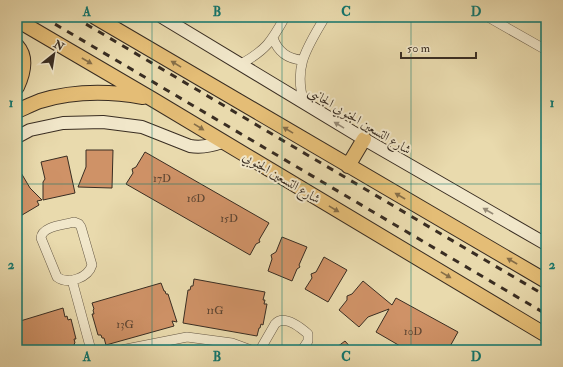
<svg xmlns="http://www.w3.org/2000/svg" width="563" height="367" font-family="'IM FELL Double Pica',Amiri,serif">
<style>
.building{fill:#cf9267;stroke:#392d22}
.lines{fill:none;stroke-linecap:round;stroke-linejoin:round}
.street-casing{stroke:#655845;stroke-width:10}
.secondary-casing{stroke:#392d22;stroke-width:14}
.primary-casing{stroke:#392d22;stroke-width:16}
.street{stroke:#f1e7ca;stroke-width:9}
.secondary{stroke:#f1e7ca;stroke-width:12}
.primary{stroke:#e4bd76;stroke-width:14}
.rail{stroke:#392d22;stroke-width:3;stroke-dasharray:7 7;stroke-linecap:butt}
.oneway{fill:#866e48}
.oneway2{fill:#958a76}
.grid{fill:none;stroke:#0f766e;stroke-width:1;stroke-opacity:0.55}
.labels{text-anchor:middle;stroke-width:4;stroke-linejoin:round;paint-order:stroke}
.number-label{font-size:11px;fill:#5e4633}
.street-label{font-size:13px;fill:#392d22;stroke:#f1e7ca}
.neatline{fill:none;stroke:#0f766e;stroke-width:1.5}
.grid-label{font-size:13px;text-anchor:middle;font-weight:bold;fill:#0f766e}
</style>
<rect width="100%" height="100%" fill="#e9daad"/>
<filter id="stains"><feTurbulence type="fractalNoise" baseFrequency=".005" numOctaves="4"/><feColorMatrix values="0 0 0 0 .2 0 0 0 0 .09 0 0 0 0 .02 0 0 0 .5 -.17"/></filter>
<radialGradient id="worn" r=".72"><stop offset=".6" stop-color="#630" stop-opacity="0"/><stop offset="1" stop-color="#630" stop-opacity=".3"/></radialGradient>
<!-- building -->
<path class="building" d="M86,150H113L112,188L78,187L86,167Z
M145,152L269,223L259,240L260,242L256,244L250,255L126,184L133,173L132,169L136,167Z
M67,156L75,193L43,200V182L45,179L41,162Z
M17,166L30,188L42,200L37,201L39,205L17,218Z
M282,237L307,247L299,265L300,267L297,269L292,281L268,271L272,259L271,255L276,252Z
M324,257L347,270L328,302L305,289L312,278L311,274L316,272Z
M194,279L265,292L263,300H265L264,304H267L263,325L261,324L260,328H259L257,336L183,323L188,290H190L191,286H193Z
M363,281L392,305L396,298L458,332L448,350H407L376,332L389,309L368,317L359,327L339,310L347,300V296L352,294Z
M161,283L164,291H165L166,294H168L177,322L172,321L174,326L106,345L104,338H102L101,335H98L92,314H94L93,310L94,309L92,303Z
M63,308L65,317L67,316L68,320L71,319L76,339H74L75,343L74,344L75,350H17V322Z
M345,341L353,350H333Z"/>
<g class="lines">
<!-- street casing -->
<g class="street-casing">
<path id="street" d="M488,17L546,50
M273,38C278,52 288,59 302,60
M241,64C266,50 271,42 285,17
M304,103C293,66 307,48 325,17
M74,222L79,224L81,227L92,265C88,278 68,285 57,277L41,238C42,226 64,225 74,222Z
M72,280L91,350
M121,350L187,337L232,343L251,350
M260,350L275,324C284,314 300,327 308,334V341L302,350"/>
</g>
<!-- secondary casing -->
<g class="secondary-casing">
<path id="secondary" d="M162,17L364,139L546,244
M17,137L30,130L63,123L103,122L142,127L190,146C202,148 211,146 222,142"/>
</g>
<!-- primary casing -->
<g class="primary-casing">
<path id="primary" d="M95,17L546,281
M17,20L152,99L546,335
M17,46C28,58 23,74 17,87
M17,111C24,108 32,104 40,101C73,91 109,91 143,97
M348,166L364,139"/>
</g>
<!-- street -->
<use href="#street" class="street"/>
<!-- secondary -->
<use href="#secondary" class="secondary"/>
<!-- primary -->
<use href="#primary" class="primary"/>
<!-- rail -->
<path class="rail" d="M43,17L546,314
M74,17L546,296"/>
</g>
<!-- one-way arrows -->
<defs><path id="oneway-solid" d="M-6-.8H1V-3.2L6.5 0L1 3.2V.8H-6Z"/></defs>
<g class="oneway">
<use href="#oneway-solid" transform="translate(87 61) rotate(30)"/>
<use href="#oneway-solid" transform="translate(176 64) rotate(-149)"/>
<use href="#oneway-solid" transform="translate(199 127) rotate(32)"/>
<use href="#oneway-solid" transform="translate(288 130) rotate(-149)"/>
<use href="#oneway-solid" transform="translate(400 196) rotate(-150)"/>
<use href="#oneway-solid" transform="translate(334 209) rotate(31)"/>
<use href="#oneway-solid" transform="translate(512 261) rotate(-150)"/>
<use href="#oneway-solid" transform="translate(446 275) rotate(31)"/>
</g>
<g class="oneway2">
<use href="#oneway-solid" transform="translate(339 125) rotate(-149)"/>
<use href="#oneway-solid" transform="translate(488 211) rotate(-150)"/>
</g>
<!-- grid -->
<path class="grid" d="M152,17V350M282,17V350M411,17V350M17,184H546"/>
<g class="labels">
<!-- number labels -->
<g class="number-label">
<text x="162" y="182">17D</text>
<text x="196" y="202">16D</text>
<text x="229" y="222">15D</text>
<text x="215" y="314">11G</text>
<text x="125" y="328">13G</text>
<text x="413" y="335">10D</text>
</g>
<!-- street labels -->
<g class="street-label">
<text transform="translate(360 120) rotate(31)" y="5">شارع التسعين الجنوبي الجانبى</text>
<text transform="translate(282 177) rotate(31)" y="5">شارع التسعين الجنوبي</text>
</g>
</g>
<!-- margin -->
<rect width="563" height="367" fill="none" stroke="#e9daad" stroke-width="44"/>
<!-- north arrow -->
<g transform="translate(54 54) rotate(30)" stroke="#f1e7ca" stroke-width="3" paint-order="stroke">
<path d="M0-3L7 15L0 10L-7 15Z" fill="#392d22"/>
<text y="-6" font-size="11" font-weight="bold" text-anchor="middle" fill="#392d22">N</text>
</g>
<!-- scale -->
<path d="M401 52v6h75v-6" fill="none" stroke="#392d22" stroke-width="2"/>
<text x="407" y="52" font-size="12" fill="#392d22" stroke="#f1e7ca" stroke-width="3" paint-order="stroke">50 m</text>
<rect x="22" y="22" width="519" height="323" class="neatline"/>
<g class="grid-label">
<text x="87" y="16">A</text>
<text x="217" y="16">B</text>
<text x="346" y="16">C</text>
<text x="476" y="16">D</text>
<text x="11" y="107">1</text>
<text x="552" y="107">1</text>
<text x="11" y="269">2</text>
<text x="552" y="269">2</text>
<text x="87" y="361">A</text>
<text x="217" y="361">B</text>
<text x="346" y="361">C</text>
<text x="476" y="361">D</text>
</g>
<rect width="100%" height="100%" filter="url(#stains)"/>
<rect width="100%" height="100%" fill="url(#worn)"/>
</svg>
